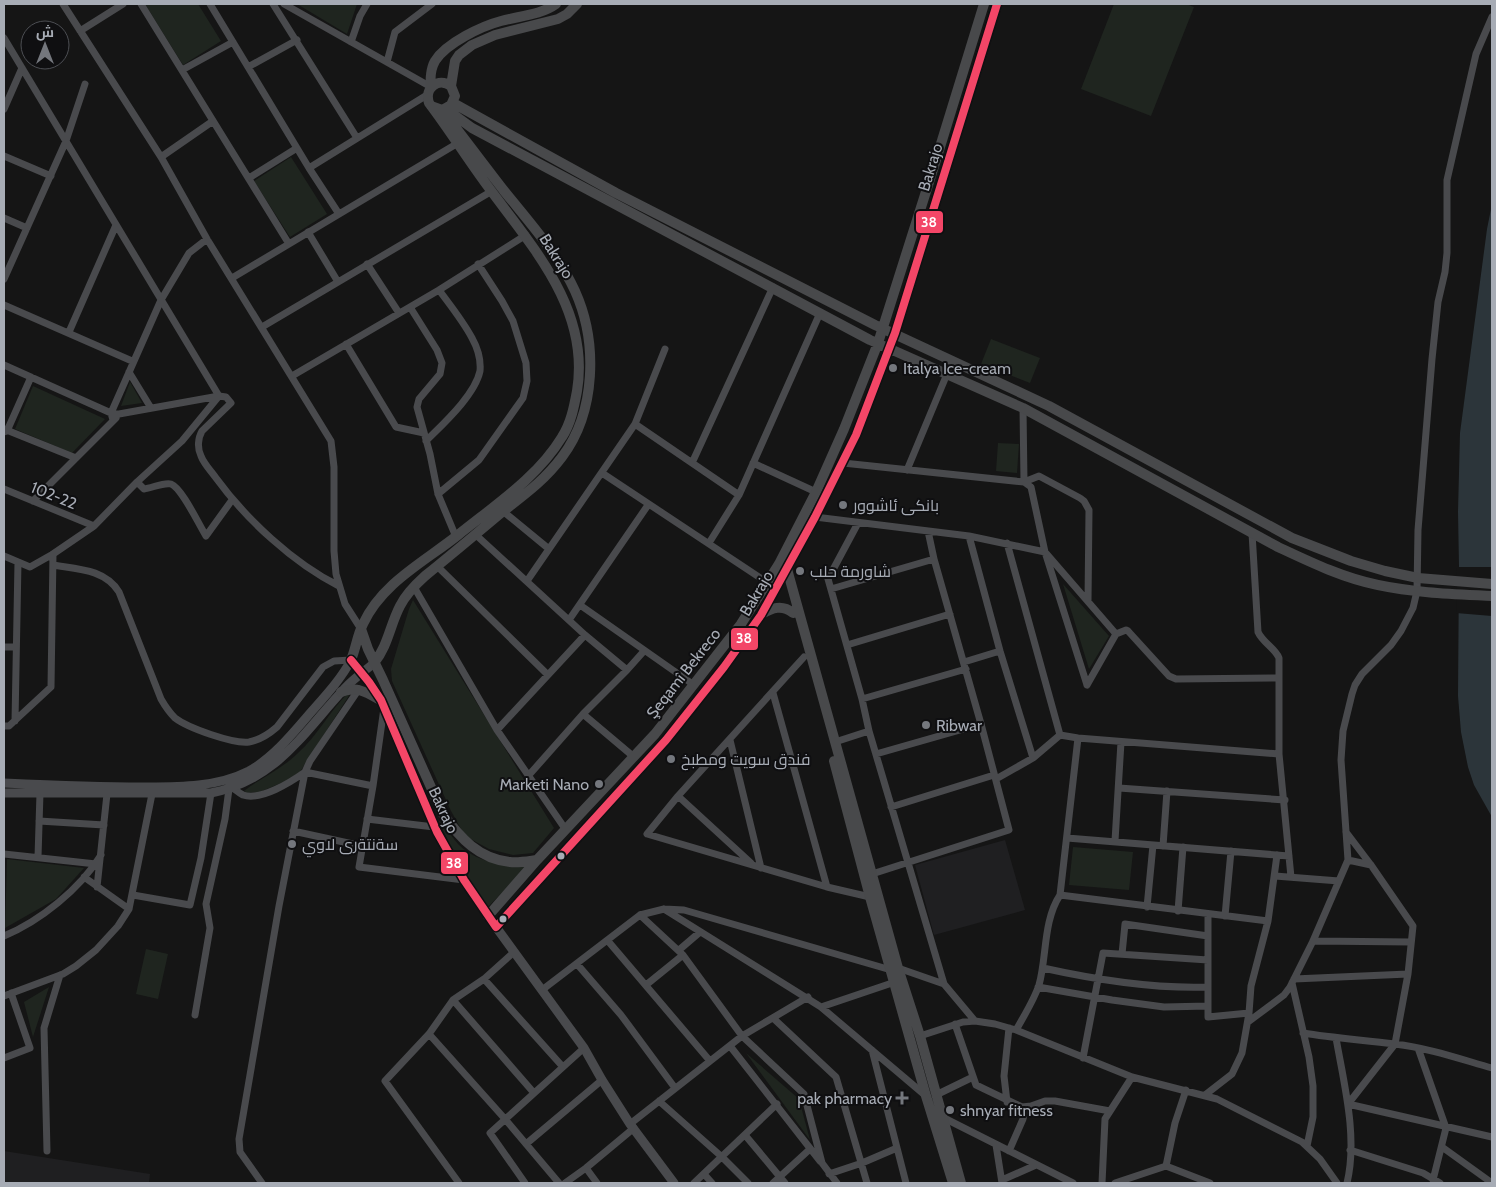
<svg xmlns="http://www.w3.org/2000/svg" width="1496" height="1187" font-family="Cabin,Cairo,sans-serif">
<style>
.built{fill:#1f1f21}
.green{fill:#1f251f}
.water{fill:#2c353a}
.pier{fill:#151515}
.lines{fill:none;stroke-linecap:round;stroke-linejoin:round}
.minor{stroke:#494a4d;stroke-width:7}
.tertiary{stroke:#494a4d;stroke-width:9}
.secondary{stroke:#48494b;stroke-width:10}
.bus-1-casing{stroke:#0f0f11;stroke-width:11}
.bus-1{stroke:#f34667;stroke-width:8}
.poi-dot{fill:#74777d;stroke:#0f0f11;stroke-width:2}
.bus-dot{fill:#a7acb5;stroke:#0f0f11;stroke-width:2}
.labels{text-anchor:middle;stroke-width:4;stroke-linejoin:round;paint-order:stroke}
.street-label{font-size:16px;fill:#a7acb5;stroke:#0f0f11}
.poi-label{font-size:16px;fill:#a7acb5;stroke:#0f0f11;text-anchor:start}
.line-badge{stroke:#0f0f11;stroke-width:2}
.badge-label{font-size:14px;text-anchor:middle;font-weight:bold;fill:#fff}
</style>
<rect width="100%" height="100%" fill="#151515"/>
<!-- built -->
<path class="built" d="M1005,840L1025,910L934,935L915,865Z
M4,1151L150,1174L149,1183H4Z"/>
<!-- green -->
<path class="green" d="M145,4H198L221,41L183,65Z
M297,4H357L347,34Z
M1114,4H1186L1194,7L1151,116L1081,89Z
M291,157L327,214L290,237L254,181Z
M991,339L1040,358L1030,383L981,364Z
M130,382L142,403L121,406Z
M33,386L105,419L72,453L15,429Z
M998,443L1019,444L1017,473L996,471Z
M1063,584L1109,636L1089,669Z
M413,600L554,828L533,853L513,855L489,849L465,836L451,811L392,681L391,669L409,609Z
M350,691V694L300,772L288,780L260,792L247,793L244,791C262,777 282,769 298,753C318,735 330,710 350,691Z
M438,819C445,827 451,836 458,844C475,862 503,865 527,867L488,907L457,861Z
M1073,847L1133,852L1129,890L1069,885Z
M7,859L84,868L56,899L5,928Z
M146,949L168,954L158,999L136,994Z
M49,987L33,1037L24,1002Z
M746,1053L799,1099L810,1140Z"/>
<!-- water -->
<path class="water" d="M1492,204V817L1474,785L1468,767L1461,732L1458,696L1459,566L1458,512L1460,433L1487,229Z"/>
<!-- pier -->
<path class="pier" d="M1457,567H1492V616L1456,613Z"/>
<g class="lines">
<!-- minor -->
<path class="minor" d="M63,4L161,157L207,239L331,441L334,467V551L336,574L345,604L361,629
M141,4L289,244
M210,4L309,168L339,214
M273,4L357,138
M284,4L431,87
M80,31L123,4
M4,38L219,396
M351,42L360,16L367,4
M387,62L395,32L432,4
M248,67L297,40
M182,70L233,42
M4,109L22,68
M4,156L51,176
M161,157L213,121
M309,168L427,95
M249,178L297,148
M4,218L27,228
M308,232L338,282
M367,264L399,313
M232,278L458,143
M4,279L66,141L85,84
M4,305L132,361
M410,307L437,350L442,363L440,374L419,399L417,407L430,454L438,494L456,537
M262,327L492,191
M69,332L116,225
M346,344L396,427L424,433
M4,365L111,413L119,414L219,396L226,397L231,403L202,431C198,438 197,448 201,456C204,464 211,471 216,478C246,519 293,563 339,586
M129,372L151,408
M292,376L439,290L526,235
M1023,408L1024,482L1031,487L1045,552L1087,685
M113,420L111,413L161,300L189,253L207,239
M635,424L739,495
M4,429L76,458
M4,432L7,431L31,377
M426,441C443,424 475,395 480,371C481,360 477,347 472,338C463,321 450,305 439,290
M692,463L773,287
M753,463L816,492
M843,463L1024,482L1039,476L1080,498L1084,501L1089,510L1088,601
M907,470L947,374
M602,473L768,583
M137,482L144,489C152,488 164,482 171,484C182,488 199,525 206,536L232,500
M4,489L94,526
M438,494L479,460L523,398L527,381L526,363L513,321L502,301L478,264
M33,501L116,418
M504,512L549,549
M815,517L969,536L1045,552L1116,634L1087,685
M858,523L828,579L862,699L869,731L944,984L975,1021
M1252,533L1258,632C1263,643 1275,648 1279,658V754L1291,877
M476,535L585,635L627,670
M969,536L1000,651L1033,758
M709,543L739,495L820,313
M1007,543L1060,735
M4,556L30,567L53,554L94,526L137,482L182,441L219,396
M53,565C77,569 105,569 119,592L161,699C165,706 169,712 175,718C188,728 233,744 249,742C260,740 269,734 277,727L323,667L334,661L351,660
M437,566L548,675
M527,581L635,424L665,349
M414,587L497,730L566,830
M831,589L934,559
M580,605L694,685
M569,620L648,505
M1116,634L1126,630L1128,631L1169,676L1176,679L1279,678
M847,645L950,614
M4,647H15
M804,657L678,796L647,834L827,887L870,897
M964,662L1000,651
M773,693L827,887
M862,699L966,669
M384,708L373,786L359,867L464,880
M583,714L634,757
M15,721L18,562
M4,726H9L51,687L53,554
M497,730L585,635
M1060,735L1078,738L1279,754
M730,740L761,868
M835,742L869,731
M876,754L981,724
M529,775L583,714L627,670L644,651
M996,779L1033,758L1060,735
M233,788C236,790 239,793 243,795C261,801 291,782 305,772L373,786
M1119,788L1285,800
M678,796L751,863
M891,807L994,775
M367,819L434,827
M39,821L104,825
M293,831L362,846
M1346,832L1371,865L1413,926L1408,974L1395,1044L1348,1104L1492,1137
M1067,838L1289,856
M1115,841L1121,742
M1163,846L1167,791
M4,854L96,864
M38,857L40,793
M1348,860L1371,865
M872,874L1009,830L981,724L934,559L928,531
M1275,876L1339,881
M84,877L129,909
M97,887L107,794
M133,895L190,905L201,858L211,793
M1060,895L1268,921
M1147,907L1153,845
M664,909L821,1007L926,1096
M1178,911L1183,847
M1208,914V1017L1249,1013
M640,915L683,955L742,1036L804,1094L822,1163L837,1183
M1225,916L1231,851
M4,936C40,921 80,889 101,855
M608,941L710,1061
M1313,941L1411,942
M679,950L700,932
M1122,954L1125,924L1208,936
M577,964L621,1015L675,1088
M898,968L944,984
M1043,968C1097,980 1153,989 1208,987
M484,979L563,1067
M1294,979L1408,974
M1292,983L1309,1057L1313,1086V1117L1307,1146
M646,985L683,955
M1038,987L1112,1000L1164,1007L1208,1006
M542,990L640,915L664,909L684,910L891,970
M4,996L63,974L76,966L96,950L118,926L129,909L152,794
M453,1000L534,1093
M821,1007L895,982
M195,1015L210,928L206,904L225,819L229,789
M773,1018L836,1077L867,1183
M1248,1022L1284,995L1290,987L1313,941L1348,860L1341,760L1343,731L1352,694L1355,685L1362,674L1391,645L1401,631L1413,608L1417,591L1418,530L1432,359L1438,302L1445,272L1447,253V180L1476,54L1492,17
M955,1024L976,1085L1022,1107L1031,1106L1045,1101H1055L1110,1111
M1016,1030C1024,1016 1034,1000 1039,985C1047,956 1043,921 1060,895L1078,738
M1303,1033C1333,1038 1364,1040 1395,1044C1428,1048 1460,1059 1492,1068
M429,1034L505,1119L559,1183
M920,1036L963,1022L975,1021L995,1024L1016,1030L1132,1077L1217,1099L1302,1142L1320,1159L1337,1183
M1336,1038C1344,1084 1358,1137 1347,1183
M730,1046L820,1161
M1418,1048L1446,1128L1433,1180
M872,1050L906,1183
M4,1058L30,1048L11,993
M1083,1058L1103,953L1208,960
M936,1095L973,1077
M1205,1095L1232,1074L1242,1053L1249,1013L1251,986L1268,921L1277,855
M659,1101L722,1157L748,1183
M1007,1102L1004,1076L1009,1028
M942,1117L1073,1183
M630,1124L742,1036L808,997
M745,1135L785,1183
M526,1144L602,1080
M996,1145L1002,1183
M1442,1147L1492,1183
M1350,1150L1423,1173L1440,1183
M47,1151L44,1028L60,975
M1009,1151L1023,1119L1026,1107
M1166,1166L1175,1123L1186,1090
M586,1168L597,1183
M704,1174L712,1183
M829,1174L862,1163L897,1148
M1002,1180L1036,1165
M262,1183L240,1152L239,1139L279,906L305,772L310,761L359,689
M459,1183L385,1081L429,1034L453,1000L484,979L514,952
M525,1183L490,1133L584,1048
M565,1183L586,1168L634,1128
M694,1183L777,1104
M773,1183L810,1149
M1102,1183L1105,1119L1132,1077
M1115,1183L1166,1166L1210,1183"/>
<!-- tertiary -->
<path class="tertiary" d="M4,783C49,785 95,787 141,787C176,787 216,788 249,771C274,757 293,733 312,711C326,695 341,679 351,660
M4,793H211C277,780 303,733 345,688C354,678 365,671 374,663
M496,927L584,1048L602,1080L630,1124L674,1183"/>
<!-- secondary -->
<path class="secondary" d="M451,86L455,61L459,55L472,45L495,35L558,19L567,14L577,4
M431,87C430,79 431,68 435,61C446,43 482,26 501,21C519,16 541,15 556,4
M453,103L616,193L875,325L1049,406L1292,538L1351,561L1385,571L1418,578L1492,584
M431,106L442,110L451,105L455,96L451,86C438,77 424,88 429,103C451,132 470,163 492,192C536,251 590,312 577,391C574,407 571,423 562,437C537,478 495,505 458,535C424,562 382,583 363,624C357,636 356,648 351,660L369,682L381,700L437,832L464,880L496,927L666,740L724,667L761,615L815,517L856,435L895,333L997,4
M446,109L472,128L870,340L1023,408L1278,547C1310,562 1343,578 1378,585C1416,593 1454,594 1492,596
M785,567L787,569L898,968L920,1036L961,1183
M762,614C772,608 782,604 793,613
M361,629L368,649L383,680L443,814C460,838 479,859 510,862C519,863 529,861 537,860
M374,663C388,646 390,625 400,606C406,594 415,585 425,576C451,555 476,534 501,513C524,495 544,481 562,457C596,412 598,342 575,291C558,254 530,223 505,192C484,165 464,138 443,111
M341,692C357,686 366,692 380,700
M834,761L870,897L926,1096L953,1183
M488,916L537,860L655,734L741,624L779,564L816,492L844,429L878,343L936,160L984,4"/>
<!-- bus-1 casing -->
<g class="bus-1-casing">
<path id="bus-1" d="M351,660L369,682L381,700L437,832L464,880L496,927L666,740L724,667L761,615L815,517L856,435L895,333L997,4"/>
</g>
<!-- bus-1 -->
<use href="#bus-1" class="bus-1"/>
</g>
<!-- markers -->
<g class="poi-dot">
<circle cx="893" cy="368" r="5"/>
<circle cx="843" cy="505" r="5"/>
<circle cx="800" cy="571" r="5"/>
<circle cx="926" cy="725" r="5"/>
<circle cx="671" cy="759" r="5"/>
<circle cx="599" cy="784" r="5"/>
<circle cx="292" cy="844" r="5"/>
<path d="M899.5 1090.5h5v5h5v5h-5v5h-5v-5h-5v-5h5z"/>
<circle cx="950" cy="1110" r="5"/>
</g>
<g class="bus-dot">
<circle cx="561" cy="856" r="4.5"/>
<circle cx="503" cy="919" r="4.5"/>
</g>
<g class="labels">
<!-- street labels -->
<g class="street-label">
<text transform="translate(930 167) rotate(-73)" y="6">Bakrajo</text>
<text transform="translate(557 256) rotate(58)" y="6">Bakrajo</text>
<text transform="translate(54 495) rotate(22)" y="6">102-22</text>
<text transform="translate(756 593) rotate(-59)" y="6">Bakrajo</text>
<text transform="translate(683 673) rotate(-52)" y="6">Şeqamî Bekreco</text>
<text transform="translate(444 810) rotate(65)" y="6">Bakrajo</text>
</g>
<!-- poi labels -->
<g class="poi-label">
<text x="903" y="374">Italya Ice-cream</text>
<text x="853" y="511">بانکی ئاشوور</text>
<text x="810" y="577">شاورمة حلب</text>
<text x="936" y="731">Ribwar</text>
<text x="681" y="765">فندق سويت ومطبخ</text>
<text x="589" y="790" text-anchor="end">Marketi Nano</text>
<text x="302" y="850">سةنتةرى لاوي</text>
<text x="892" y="1104" text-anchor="end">pak pharmacy</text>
<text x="960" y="1116">shnyar fitness</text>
</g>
</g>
<g class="line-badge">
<rect x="915" y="210" width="29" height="24" rx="5" fill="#f34667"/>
<rect x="730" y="627" width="29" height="24" rx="5" fill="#f34667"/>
<rect x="440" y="851" width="29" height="24" rx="5" fill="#f34667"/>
</g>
<g class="badge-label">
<text x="929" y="227">38</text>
<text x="744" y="643">38</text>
<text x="454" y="868">38</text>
</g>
<!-- border -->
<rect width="1496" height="1187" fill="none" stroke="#a7acb5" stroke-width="10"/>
<!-- north arrow -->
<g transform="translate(45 45)"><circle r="24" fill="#0f0f11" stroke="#4c4e53"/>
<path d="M0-4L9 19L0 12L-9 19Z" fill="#74777d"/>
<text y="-8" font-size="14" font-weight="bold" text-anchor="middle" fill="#a7acb5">ش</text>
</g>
</svg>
